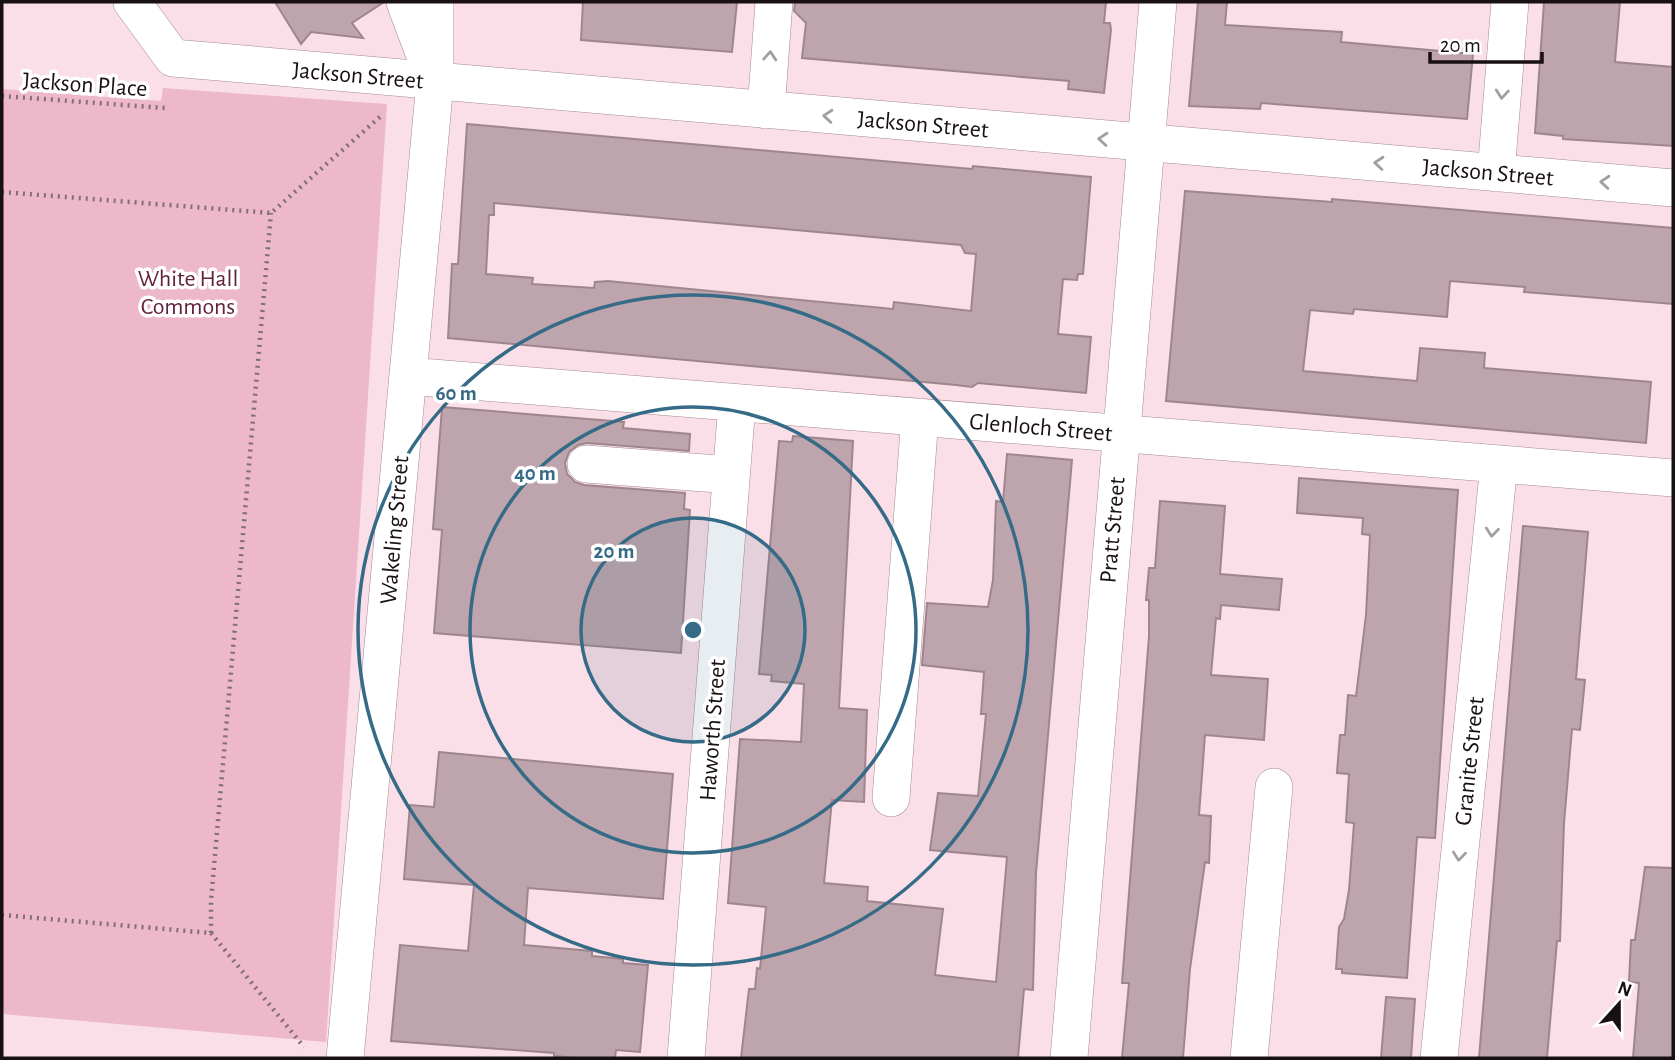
<svg xmlns="http://www.w3.org/2000/svg" width="1675" height="1060" font-family="'Alegreya Sans',sans-serif">
<style>
.green{fill:#edb8c9}
.building{fill:#bea4ac;stroke:#9f868d;stroke-width:2;fill-rule:evenodd}
.lines{fill:none;stroke-linecap:round;stroke-linejoin:round}
.minor-casing{stroke:#a38a92;stroke-width:38}
.path{stroke:#806f75;stroke-width:4.5;stroke-dasharray:2 5;stroke-linecap:butt}
.minor{stroke:#fff;stroke-width:37}
.oneway{stroke:#a39fa1}
.ring{fill:none;stroke:#366b87;stroke-width:3.5}
.labels{text-anchor:middle;stroke-width:7;stroke-linejoin:round;paint-order:stroke}
.street-label{font-size:24px;fill:#191013;stroke:#fff}
.park-label{font-size:24px;fill:#62213c;stroke:#fff}
.centre{fill:#366b87;stroke:#fff;stroke-width:3.5}
.ring-label{font-size:21px;text-anchor:middle;font-weight:bold;fill:#366b87;stroke:#fff;stroke-width:7;stroke-linejoin:round;paint-order:stroke}
</style>
<rect width="100%" height="100%" fill="#fbdfe8"/>
<!-- green -->
<path class="green" d="M163,88L387,104L326,1042L2,1014V89L161,101Z"/>
<!-- building -->
<path class="building" d="M275,2H384L352,23L363,38L311,32L301,44Z
M583,2H737L732,52L581,40Z
M795,2H1106L1104,23H1110L1111,30L1104,93L1068,89L1069,81L802,58L806,23L794,11Z
M1198,2H1227L1225,25L1342,32L1341,42L1473,54L1467,119L1261,103L1260,109L1189,106Z
M1544,2H1620L1615,62L1673,67V146L1563,139V136L1535,133Z
M467,124L972,169L973,166L1091,177L1083,274H1078L1077,280L1063,279L1058,334L1091,337L1086,393L978,383L972,387L956,385L448,338L452,264H458ZM494,203L961,245L965,253L976,254L971,311L894,302L893,309L608,281L595,282L594,288L532,284L533,278L486,274L489,215H494Z
M1185,191L1332,202V199L1673,228V304L1524,292L1525,287L1450,281L1447,317L1354,309L1353,314L1310,310L1303,371L1417,381L1420,348L1485,353L1484,368L1651,382L1646,443L1166,401Z
M442,407L624,422L623,428L690,434L689,451L587,443L578,445L569,452L565,463L567,474L575,482L584,485L685,493L684,509L690,510L681,653L434,633L442,530L433,529Z
M793,436L853,441L839,708L867,710L864,802L832,800L824,883L868,887L867,901L943,909L935,975L996,982L1007,857L930,850L938,793L978,796L986,714H981L984,672L922,665L927,603L988,607L993,580L996,501L1003,502L1007,454L1072,460L1036,873L1033,990L1024,989L1018,1058H741L749,989H755L757,968L760,969L766,907L728,903L740,739L801,742L804,684L771,681L772,675L759,674L779,441L792,442Z
M1299,478L1458,490L1435,838L1417,837L1407,978L1342,973V969H1336L1339,927L1344,919L1349,890L1354,823L1346,822L1349,774L1337,773L1338,759L1340,735H1345L1348,695L1356,696L1366,615L1370,535L1362,534L1363,518L1297,513Z
M1160,501L1225,506L1220,574L1282,579L1279,610L1221,605L1220,619L1216,618L1211,675L1268,679L1264,740L1205,735L1199,815L1211,816L1209,863L1205,862L1190,969L1183,1058H1122L1129,983H1122L1149,636V600H1146L1149,568H1155Z
M1523,526L1588,532L1576,679L1585,680L1580,730L1572,729L1564,823L1560,941H1557L1547,1058H1479Z
M439,752L673,774L663,899L528,888L524,945L592,951V956L623,959V963L648,965L640,1052L616,1050L615,1058H578L554,1056V1053L391,1041L400,945L468,951L474,885L404,879L410,805L434,807Z
M1645,867L1673,868V1058H1633L1639,983L1629,982L1631,940H1635Z
M1386,997L1415,999L1411,1058H1381Z"/>
<g class="lines">
<!-- minor casing -->
<g class="minor-casing">
<path id="minor" d="M132,2L173,58L1673,188
M405,2L426,58
M766,110L774,2
M1496,173L1510,2
M408,376L1673,478
M586,464L731,475
M891,798L920,417
M345,1058L435,82V2
M686,1058L737,403
M1069,1058L1158,2
M1249,1058L1274,787
M1439,1058L1499,464"/>
</g>
<!-- path -->
<path class="path" d="M2,96L165,108
M2,192L271,213L381,116
M2,915L211,933V901L271,213
M211,933L304,1047"/>
<!-- minor -->
<use href="#minor" class="minor"/>
</g>
<!-- one-way arrows -->
<defs><path id="oneway-chevron" d="M-2-3.5L2.5 0L-2 3.5" fill="none" stroke-width="1.6" stroke-linecap="round" stroke-linejoin="round" transform="scale(1.75)"/></defs>
<g class="oneway">
<use href="#oneway-chevron" transform="translate(770 56) rotate(-86)"/>
<use href="#oneway-chevron" transform="translate(1502 94) rotate(95)"/>
<use href="#oneway-chevron" transform="translate(828 116) rotate(-175)"/>
<use href="#oneway-chevron" transform="translate(1103 139) rotate(-175)"/>
<use href="#oneway-chevron" transform="translate(1379 163) rotate(-175)"/>
<use href="#oneway-chevron" transform="translate(1605 182) rotate(-175)"/>
<use href="#oneway-chevron" transform="translate(1492 532) rotate(96)"/>
<use href="#oneway-chevron" transform="translate(1459 856) rotate(96)"/>
</g>
<!-- distance rings -->
<circle cx="693" cy="630" r="112" fill="#366b87" fill-opacity=".12"/>
<g class="ring">
<circle cx="693" cy="630" r="112"/>
<circle cx="693" cy="630" r="223"/>
<circle cx="693" cy="630" r="335"/>
</g>
<g class="labels">
<!-- street labels -->
<g class="street-label">
<text transform="translate(358 75) rotate(5)" y="8">Jackson Street</text>
<text transform="translate(85 84) rotate(4)" y="8">Jackson Place</text>
<text transform="translate(923 124) rotate(5)" y="8">Jackson Street</text>
<text transform="translate(1488 172) rotate(5)" y="8">Jackson Street</text>
<text transform="translate(1041 427) rotate(5)" y="8">Glenloch Street</text>
<text transform="translate(394 530) rotate(-85)" y="8">Wakeling Street</text>
<text transform="translate(1112 530) rotate(-85)" y="8">Pratt Street</text>
<text transform="translate(712 730) rotate(-86)" y="8">Haworth Street</text>
<text transform="translate(1469 761) rotate(-84)" y="8">Granite Street</text>
</g>
<!-- park labels -->
<g class="park-label">
<text x="188" y="286">White Hall<tspan x="188" dy="28">Commons</tspan></text>
</g>
</g>
<circle cx="693" cy="630" r="10" class="centre"/>
<g class="ring-label">
<text x="456" y="400">60 m</text>
<text x="535" y="480">40 m</text>
<text x="614" y="558">20 m</text>
</g>
<!-- border -->
<rect width="1675" height="1060" fill="none" stroke="#191013" stroke-width="7"/>
<!-- north arrow -->
<g transform="translate(1619 1004) rotate(21)" stroke="#ffffff" stroke-width="5" paint-order="stroke">
<path d="M0-5L12 26L0 18L-12 26Z" fill="#191013"/>
<text y="-10" font-size="19" font-weight="bold" text-anchor="middle" fill="#191013">N</text>
</g>
<!-- scale -->
<path d="M1430 52v10h112v-10" fill="none" stroke="#191013" stroke-width="3.5"/>
<text x="1440" y="52" font-size="21" fill="#191013" stroke="#ffffff" stroke-width="5" paint-order="stroke">20 m</text>
</svg>
